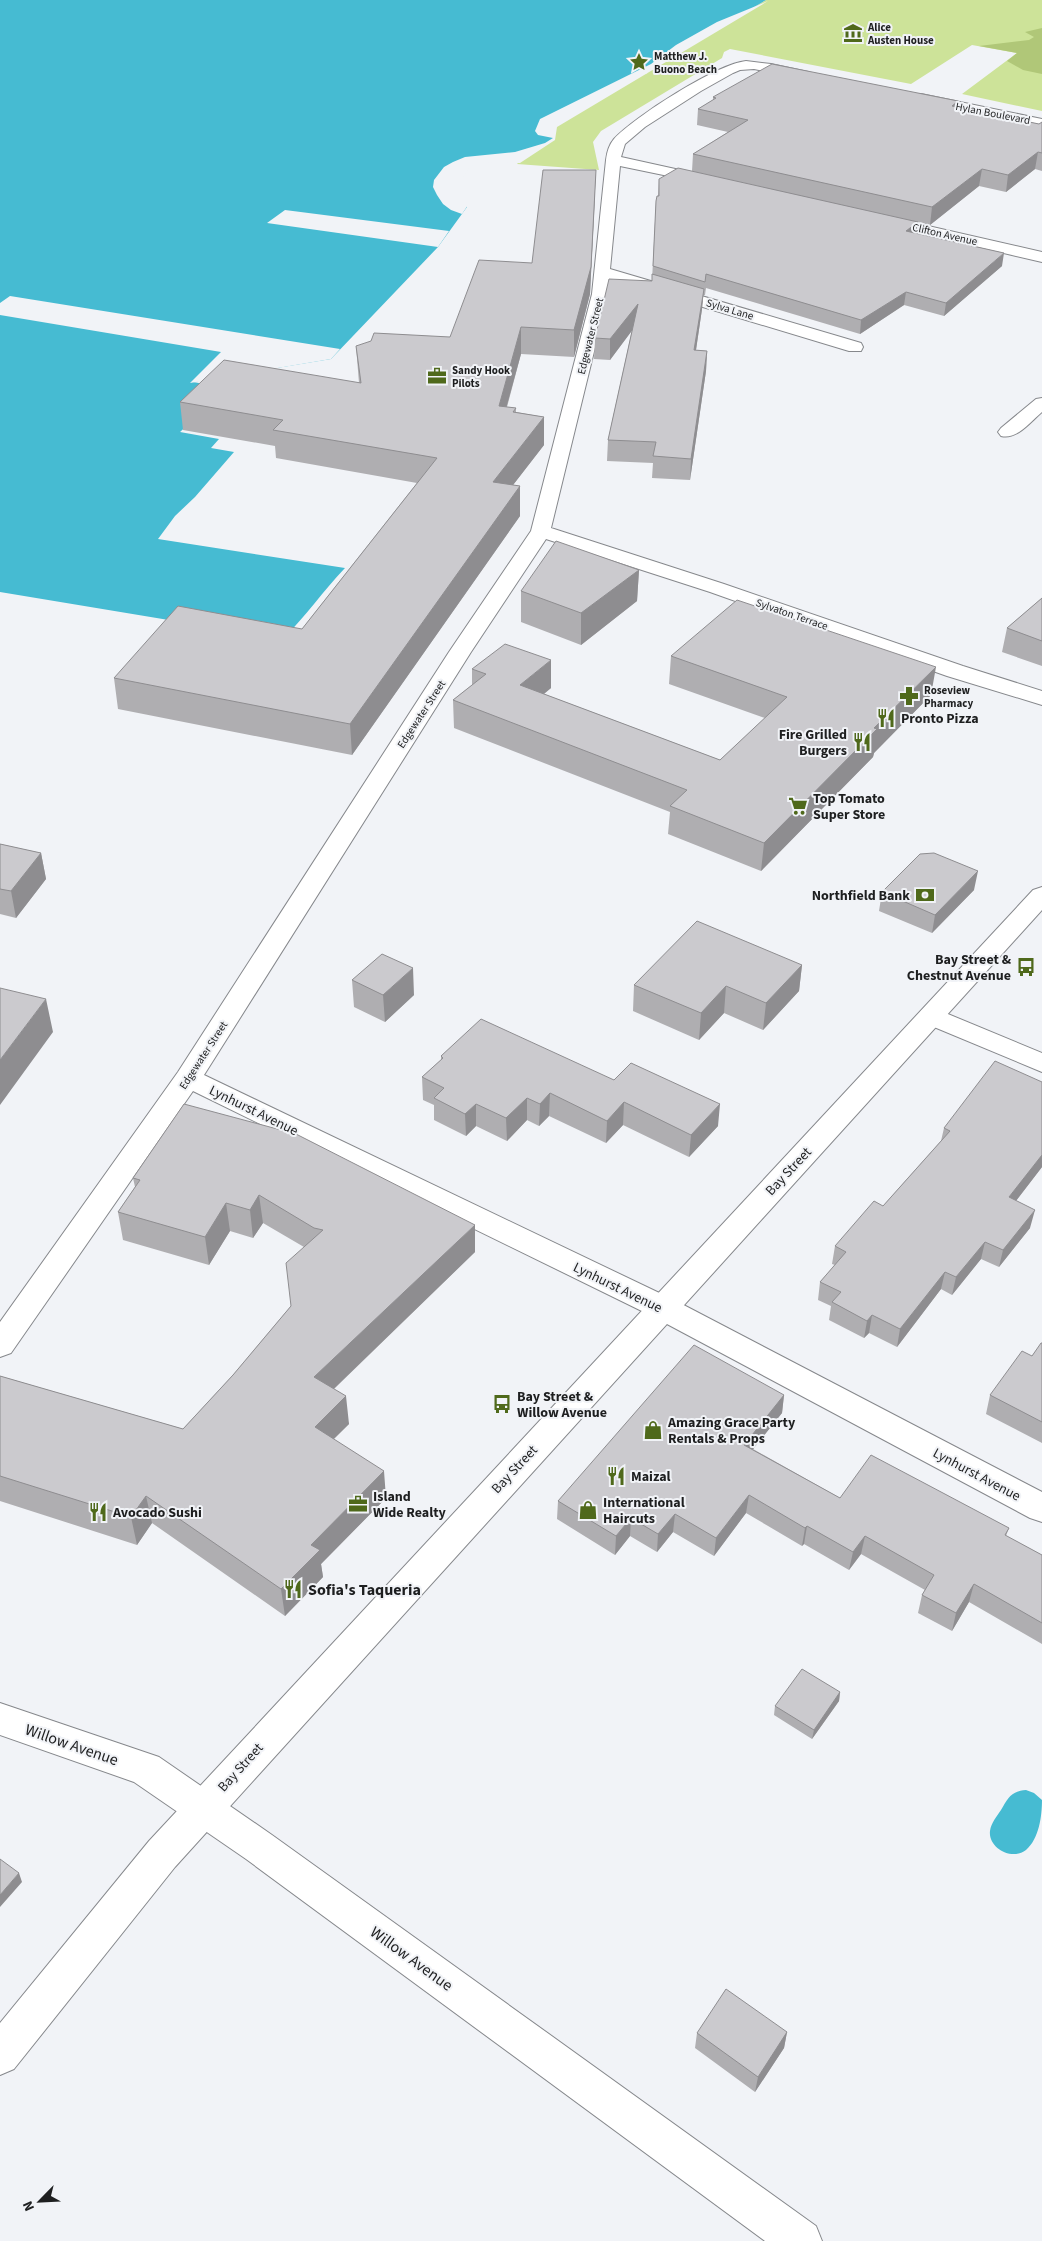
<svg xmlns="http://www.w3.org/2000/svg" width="1042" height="2241" font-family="'Source Sans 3',sans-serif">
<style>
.green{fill:#cde399}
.forest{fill:#b0c778}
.water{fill:#46bbd2}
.pier{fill:#f1f3f7}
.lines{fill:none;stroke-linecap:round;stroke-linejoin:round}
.minor-casing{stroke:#86888c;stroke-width:2}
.major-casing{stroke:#86888c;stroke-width:2}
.minor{fill:#fff;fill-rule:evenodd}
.major{fill:#fff;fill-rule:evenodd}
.wall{fill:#afaeb1}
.shaded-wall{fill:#8e8d90}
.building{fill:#cbcace;stroke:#8e8d90}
.labels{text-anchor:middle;stroke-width:4;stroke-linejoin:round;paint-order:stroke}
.far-poi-label{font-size:11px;font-weight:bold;fill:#1e1f20;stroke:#f1f3f7;text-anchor:start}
.far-street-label{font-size:11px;fill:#1e1f20;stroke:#f1f3f7}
.poi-label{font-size:14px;font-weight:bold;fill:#1e1f20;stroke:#f1f3f7;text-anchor:start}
.street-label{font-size:14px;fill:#1e1f20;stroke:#f1f3f7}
.near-poi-label{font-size:16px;font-weight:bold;fill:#1e1f20;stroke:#f1f3f7;text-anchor:start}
.near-street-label{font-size:16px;fill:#1e1f20;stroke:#f1f3f7}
</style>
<rect width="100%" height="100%" fill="#f1f3f7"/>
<!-- green -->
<path class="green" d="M766,0H1042V111L962,94L1017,53L972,45L911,84L730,49L724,52L722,58L601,131L593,142L599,170L517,164L555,125Z"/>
<!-- forest -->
<path class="forest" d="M1042,28V74L1023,70L1007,61L1017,53L979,46L1029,40L1034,37L1025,32Z"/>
<!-- water -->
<path class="water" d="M0,0H766L555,125L554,138C543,145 532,154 520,159C503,167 478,150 465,170C457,183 461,195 467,207L438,247L331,359L193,382L227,388L180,432L219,439L211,448L234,452L195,497L175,516L158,539L345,568C323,591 305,617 283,639L0,592Z
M1026,1790L1034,1793L1042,1800C1042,1816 1039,1839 1026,1850C1012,1861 988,1848 990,1831C991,1823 997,1816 1001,1810C1008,1798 1011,1791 1026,1790Z"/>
<!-- pier -->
<path class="pier" d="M768,1L557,127L555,140L520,163L479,162L469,168L463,177V193L468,205L462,214L451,210L443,204L437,195L433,187L434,180L444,167L453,162L465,157L515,152L545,143L553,138L538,135L535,131L540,119L651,64L676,45L717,22Z
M285,210L449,231L438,247L267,223Z
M10,296L340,349L331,359L190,383L221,352L0,315V303Z"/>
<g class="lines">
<!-- minor casing -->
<g class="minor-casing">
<path id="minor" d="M746,61L771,64L808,72L810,75L803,79L754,69L740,70L733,73L701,91L645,127L625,144L621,157L707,176L714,180L707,184L620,166L610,269L861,343L863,347L861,351H849L610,279L608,294L551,528L724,584L963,666L1042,691V705L947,676L710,592L546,539L471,652L204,1075L674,1300L1042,1492V1522L1030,1518L652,1316L193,1091L11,1353L0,1357V1322L178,1072L449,652L531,531L592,294L606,160C607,152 609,145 614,139C634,117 717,64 746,61Z
M921,94L1042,119V127L916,101L914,98L916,95Z
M880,215L1042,252V262L875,223L872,220L875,217Z
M1042,398V412C1030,422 1017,440 1001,436L998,432L1001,428L1036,399Z
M931,1007L1042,1053V1072L922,1022L918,1016L922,1010Z
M0,1703L159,1757L272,1835L816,2226L822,2241H765L246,1859L134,1782L0,1735Z"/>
</g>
<!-- major casing -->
<g class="major-casing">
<path id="major" d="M1042,887V910L175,1867L14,2069L0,2075V2023L149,1841L1033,890Z"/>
</g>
<!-- minor -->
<use href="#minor" class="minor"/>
<!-- major -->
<use href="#major" class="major"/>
</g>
<!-- wall -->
<path class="wall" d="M713,97L958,107L1039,124L1042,122V171L1035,169L1006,192L979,186L930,225L918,222L917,234L1002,266L944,316L904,305L860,334L706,288L705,295H703L702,309L696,350L707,351L706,371L690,480L652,478L653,463L607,461L608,440L632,330L610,360L594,359L595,338L652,281L656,201L658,196L659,179L692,171L693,154L728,132L697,125L698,109L713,100Z
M595,196L590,294L574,357L521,354L507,407L516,408V412L544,417V445L513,485L520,486V516L352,755L118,709L114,678L302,629L417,483L276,458L275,446L183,430L180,402L359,383L356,346L450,337L532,263Z
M639,570L637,601L581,645L521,622V591Z
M1042,598V666L1002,652L1007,628Z
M671,656L931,695L874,753L873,757L761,871L668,834L670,812L454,728L453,700L472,685V669L551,688L544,694L720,760L765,718L669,684Z
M0,844L41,853L46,879L16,918L0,914Z
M974,890L932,933L879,911L882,892Z
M802,965L799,991L763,1030L724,1013L699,1040L633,1011L634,985Z
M352,980L414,995L385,1022L354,1007Z
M441,1056L614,1080L718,1126L689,1157L623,1125L606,1143L549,1116L539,1126L527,1120L507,1141L476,1126L466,1136L434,1120V1105L423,1100L422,1077L441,1060Z
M1042,1082V1167L1016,1201L1030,1228L999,1267L981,1259L952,1295L941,1289L897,1347L869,1333L864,1338L829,1320L831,1306L818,1300L820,1282L835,1265L832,1264L835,1246L883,1206L941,1141L944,1128Z
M184,1104L475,1252L334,1389L349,1424L334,1439L386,1498L321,1564L323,1577L285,1616L152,1523L137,1545L0,1501V1376L183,1429L233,1375L291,1306L304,1247L263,1223L253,1238L230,1231L209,1265L123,1240L118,1212L135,1187L133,1178Z
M1042,1343V1443L986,1414L990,1395L1032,1356Z
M784,1395L782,1413L753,1449L840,1498L1009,1528L1006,1536L1042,1555V1644L969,1602L952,1631L918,1613L922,1595L925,1590L861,1554L849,1570L804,1544L802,1546L746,1513L714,1556L673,1532L657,1552L630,1536L615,1555L557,1519L558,1501Z
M840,1692L839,1701L812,1739L774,1715L775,1706Z
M787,2032L784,2048L755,2092L695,2048L697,2033Z"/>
<!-- shaded-wall -->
<path class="shaded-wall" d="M958,101L956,117L952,106Z
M1038,152L1035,169L1006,192L1008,175Z
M982,169L979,186L930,225L932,207Z
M596,170L590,294L574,357V330Z
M918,222L916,235L906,231Z
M1004,253L1002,266L944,316L946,303Z
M704,289L702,309L693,370L694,350Z
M906,292L904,305L860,334L861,320Z
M638,304L637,324L610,360V339Z
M521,327V354L499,434V406Z
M707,351L706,371L690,480L691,459Z
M544,417V445L493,511V482Z
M520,486V516L352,755L350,724Z
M639,570L637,601L581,645V613Z
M551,660V688L520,713V685Z
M936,667L931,695L874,753L873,757L761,871L764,843L874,728Z
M41,853L46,879L16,918L11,891Z
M978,871L974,890L932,933L935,915Z
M802,965L799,991L763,1030L766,1003Z
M413,968L414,995L385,1022L383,995Z
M726,986L724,1013L699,1040L701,1013Z
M46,999L53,1032L0,1105V1060Z
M550,1093L549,1116L539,1126L540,1104Z
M527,1098V1120L507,1141L506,1118Z
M624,1102L623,1125L606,1143L607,1121Z
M476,1104V1126L466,1136L465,1114Z
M720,1104L718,1126L689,1157L691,1135Z
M1042,1155V1167L1005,1215L1009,1197Z
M259,1195L263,1223L253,1238L250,1210Z
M226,1203L230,1231L209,1265L205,1237Z
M1035,1210L1030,1228L999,1267L1003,1250Z
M475,1225V1252L317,1405L314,1377Z
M985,1242L981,1259L952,1295L956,1277Z
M945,1272L941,1289L897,1347L900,1329Z
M872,1315L869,1333L864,1338L867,1321Z
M784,1395L782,1413L742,1463L744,1445Z
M346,1396L349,1424L318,1454L315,1427Z
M384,1471L386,1498L321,1564L323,1577L285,1616L281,1589L311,1545Z
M749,1495L746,1513L714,1556L716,1538Z
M146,1496L152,1523L137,1545L131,1517Z
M675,1514L673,1532L657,1552L658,1534Z
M631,1518L630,1536L615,1555L616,1536Z
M807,1526L804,1544L802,1546L805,1528Z
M865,1536L861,1554L849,1570L853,1552Z
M974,1584L969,1602L952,1631L956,1613Z
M840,1692L839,1701L812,1739L814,1730Z
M19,1873L22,1882L0,1907V1895Z
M787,2032L784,2048L755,2092L758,2077Z"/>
<!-- building -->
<path class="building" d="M772,64L958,101L952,106L1039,124L1042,122V153L1038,152L1008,175L982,169L932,207L693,154L748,120L698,109L716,98L713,97Z
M678,168L918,222L906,231L1004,253L946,303L906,292L861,320L706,274L705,282L653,266L656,201L657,196H659V179Z
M543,170H596L591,267L574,330L521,327L499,406L516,408L513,412L544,417L493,482L520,486L350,724L114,678L178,606L302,629L437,458L273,430L283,420L180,402L224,360L361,383L356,346L371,341L374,333L450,337L479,260L532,263Z
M652,274L704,289L694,350L707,351L691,459L653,456L656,442L608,440L638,304L610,339L595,338L609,279L652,281Z
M556,541L639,570L581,613L521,591Z
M1042,598V641L1007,628Z
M737,600L936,667L874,728L877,729L764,843L670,806L687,790L453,700L486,674L472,669L505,644L551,660L520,685L720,760L787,697L671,656Z
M0,844L41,853L11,891L0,889Z
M934,853L978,871L935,915L882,892L920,854Z
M697,921L802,965L766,1003L726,986L701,1013L634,985Z
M382,954L413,968L383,995L352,980Z
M0,988L46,999L0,1060Z
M481,1019L614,1080L631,1063L720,1104L691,1135L624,1102L607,1121L550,1093L540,1104L527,1098L506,1118L476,1104L465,1114L434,1098L444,1088L422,1077L443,1058L441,1056Z
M995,1061L1042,1082V1155L1009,1197L1035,1210L1003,1250L985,1242L956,1277L945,1272L900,1329L872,1315L867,1321L832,1302L841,1292L820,1282L846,1252L835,1246L874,1201L883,1206L950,1131L944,1128Z
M184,1104L296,1134L475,1225L314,1377L346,1396L315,1427L384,1471L311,1545L320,1550L281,1589L146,1496L131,1517L0,1476V1376L183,1429L233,1375L291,1306L286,1263L323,1230L314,1228L259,1195L250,1210L226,1203L205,1237L118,1212L140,1180L133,1178Z
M1041,1343H1042V1422L990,1395L1022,1351L1032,1356Z
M694,1345L784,1395L744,1445L840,1498L871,1455L926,1484L1009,1528L1005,1535L1042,1555V1623L974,1584L956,1613L922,1595L934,1575L865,1536L853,1552L807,1526L805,1528L749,1495L716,1538L675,1514L658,1534L631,1518L616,1536L558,1501Z
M802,1669L840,1692L814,1730L775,1706Z
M0,1859L19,1873L0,1895Z
M726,1989L787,2032L758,2077L697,2033Z"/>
<!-- icons -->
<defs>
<g id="museum-bare" transform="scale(1.5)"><path d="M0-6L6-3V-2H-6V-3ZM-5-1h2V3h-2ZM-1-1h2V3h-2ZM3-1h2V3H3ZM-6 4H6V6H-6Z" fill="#4f691b" stroke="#f1f3f7" stroke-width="2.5" paint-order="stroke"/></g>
<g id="sight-bare" transform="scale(1.5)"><path d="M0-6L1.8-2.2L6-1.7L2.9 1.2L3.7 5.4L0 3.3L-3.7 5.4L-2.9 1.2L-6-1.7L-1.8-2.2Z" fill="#4f691b" stroke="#f1f3f7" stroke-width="2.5" paint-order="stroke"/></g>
<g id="office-bare" transform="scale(1.5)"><path d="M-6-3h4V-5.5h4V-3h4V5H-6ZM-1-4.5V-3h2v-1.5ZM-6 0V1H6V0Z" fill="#4f691b" stroke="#f1f3f7" stroke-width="2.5" paint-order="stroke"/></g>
<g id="pharmacy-bare" transform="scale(1.5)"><path d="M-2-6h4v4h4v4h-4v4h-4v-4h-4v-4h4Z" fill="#4f691b" stroke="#f1f3f7" stroke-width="2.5" paint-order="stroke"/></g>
<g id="restaurant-bare" transform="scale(1.5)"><path d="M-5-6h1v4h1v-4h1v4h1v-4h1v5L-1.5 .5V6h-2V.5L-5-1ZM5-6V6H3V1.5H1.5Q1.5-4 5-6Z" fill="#4f691b" stroke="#f1f3f7" stroke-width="2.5" paint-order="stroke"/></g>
<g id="supermarket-bare" transform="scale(1.5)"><path d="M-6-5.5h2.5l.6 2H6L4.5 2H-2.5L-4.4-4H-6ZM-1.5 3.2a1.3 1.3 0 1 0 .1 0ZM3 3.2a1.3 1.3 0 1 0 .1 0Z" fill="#4f691b" stroke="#f1f3f7" stroke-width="2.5" paint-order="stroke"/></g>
<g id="bank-bare" transform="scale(1.5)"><path d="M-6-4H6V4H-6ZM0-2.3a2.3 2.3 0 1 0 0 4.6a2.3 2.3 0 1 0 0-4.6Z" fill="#4f691b" stroke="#f1f3f7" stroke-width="2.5" paint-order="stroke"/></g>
<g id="bus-bare" transform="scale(1.5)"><path d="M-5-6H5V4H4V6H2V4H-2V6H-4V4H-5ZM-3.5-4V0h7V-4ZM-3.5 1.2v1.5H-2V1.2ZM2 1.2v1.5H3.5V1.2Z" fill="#4f691b" stroke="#f1f3f7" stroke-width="2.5" paint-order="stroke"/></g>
<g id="shop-bare" transform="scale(1.5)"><path d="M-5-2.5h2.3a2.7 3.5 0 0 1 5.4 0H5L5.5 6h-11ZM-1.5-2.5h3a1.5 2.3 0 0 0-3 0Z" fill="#4f691b" stroke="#f1f3f7" stroke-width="2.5" paint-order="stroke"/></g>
</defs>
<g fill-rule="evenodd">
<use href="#museum-bare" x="853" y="33"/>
<use href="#sight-bare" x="639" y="62"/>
<use href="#office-bare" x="437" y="376"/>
<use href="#pharmacy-bare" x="909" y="696"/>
<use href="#restaurant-bare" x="886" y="718"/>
<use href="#restaurant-bare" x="862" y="742"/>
<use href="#supermarket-bare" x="798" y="806"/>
<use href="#bank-bare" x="925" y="895"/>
<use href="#bus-bare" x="1026" y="967"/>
<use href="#bus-bare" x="502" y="1404"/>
<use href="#shop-bare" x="653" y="1430"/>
<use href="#restaurant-bare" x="616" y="1476"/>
<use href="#office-bare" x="358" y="1504"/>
<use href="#shop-bare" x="588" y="1510"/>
<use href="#restaurant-bare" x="98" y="1512"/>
<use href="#restaurant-bare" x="293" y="1589"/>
</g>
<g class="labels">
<!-- far-poi labels -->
<g class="far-poi-label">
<text x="868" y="31">Alice<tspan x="868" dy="13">Austen House</tspan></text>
<text x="654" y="60">Matthew J.<tspan x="654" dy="13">Buono Beach</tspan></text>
<text x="452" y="374">Sandy Hook<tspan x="452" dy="13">Pilots</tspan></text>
<text x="924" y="694">Roseview<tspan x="924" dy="13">Pharmacy</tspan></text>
</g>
<!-- far-street labels -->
<g class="far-street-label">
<text transform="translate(993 113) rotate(11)" y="4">Hylan Boulevard</text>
<text transform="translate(945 234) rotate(13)" y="4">Clifton Avenue</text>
<text transform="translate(730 309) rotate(17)" y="4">Sylva Lane</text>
<text transform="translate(590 336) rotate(-76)" y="4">Edgewater Street</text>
<text transform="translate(792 614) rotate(19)" y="4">Sylvaton Terrace</text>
<text transform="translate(421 714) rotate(-57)" y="4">Edgewater Street</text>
<text transform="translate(203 1055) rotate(-57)" y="4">Edgewater Street</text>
</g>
<!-- poi labels -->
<g class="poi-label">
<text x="901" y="723">Pronto Pizza</text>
<text x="847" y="739" text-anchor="end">Fire Grilled<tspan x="847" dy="16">Burgers</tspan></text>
<text x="813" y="803">Top Tomato<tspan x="813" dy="16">Super Store</tspan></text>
<text x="910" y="900" text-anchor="end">Northfield Bank</text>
<text x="1011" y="964" text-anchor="end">Bay Street &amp;<tspan x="1011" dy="16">Chestnut Avenue</tspan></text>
<text x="517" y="1401">Bay Street &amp;<tspan x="517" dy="16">Willow Avenue</tspan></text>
<text x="668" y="1427">Amazing Grace Party<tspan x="668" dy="16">Rentals &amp; Props</tspan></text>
<text x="631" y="1481">Maizal</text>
<text x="373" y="1501">Island<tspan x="373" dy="16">Wide Realty</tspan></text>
<text x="603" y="1507">International<tspan x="603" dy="16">Haircuts</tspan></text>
<text x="113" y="1517">Avocado Sushi</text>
</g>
<!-- street labels -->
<g class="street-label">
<text transform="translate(254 1110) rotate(26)" y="5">Lynhurst Avenue</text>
<text transform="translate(788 1171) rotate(-47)" y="5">Bay Street</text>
<text transform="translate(618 1287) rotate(26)" y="5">Lynhurst Avenue</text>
<text transform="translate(514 1469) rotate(-47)" y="5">Bay Street</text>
<text transform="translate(977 1474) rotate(28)" y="5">Lynhurst Avenue</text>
<text transform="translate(240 1767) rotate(-48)" y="5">Bay Street</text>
</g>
<!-- near-poi labels -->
<g class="near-poi-label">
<text x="308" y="1595">Sofia's Taqueria</text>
</g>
<!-- near-street labels -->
<g class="near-street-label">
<text transform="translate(72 1744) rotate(19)" y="6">Willow Avenue</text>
<text transform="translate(412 1958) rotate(36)" y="6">Willow Avenue</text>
</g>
</g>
<!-- north arrow -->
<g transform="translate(40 2201) rotate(246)" stroke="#f1f3f7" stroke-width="4" paint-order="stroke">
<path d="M0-4L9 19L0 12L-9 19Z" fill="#1e1f20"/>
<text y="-8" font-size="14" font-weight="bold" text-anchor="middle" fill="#1e1f20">N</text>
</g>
</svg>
